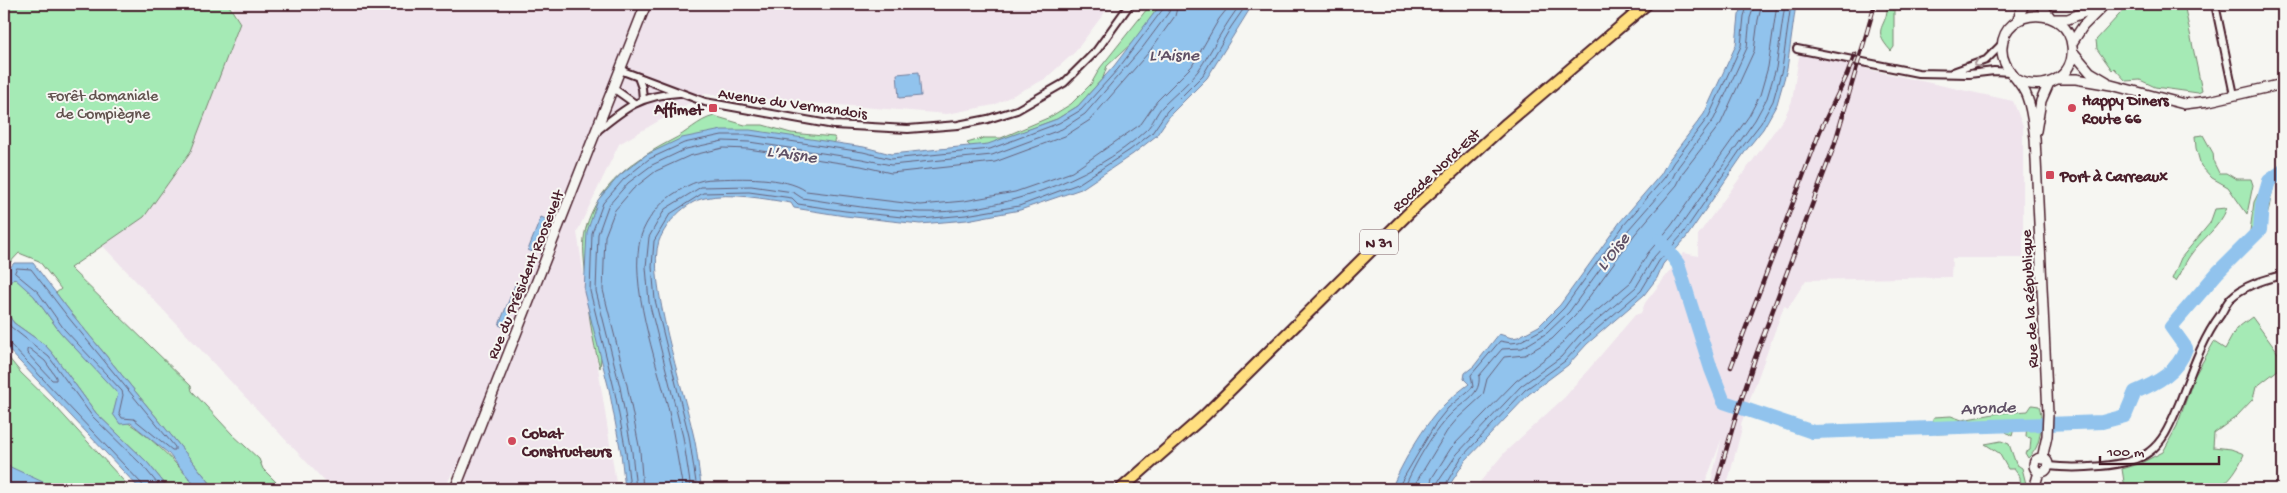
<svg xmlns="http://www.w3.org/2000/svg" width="2287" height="493" font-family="'Gochi Hand',sans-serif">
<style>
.built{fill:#efe3ec}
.green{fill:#a5eab5;stroke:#788470}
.water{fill:#91c3ed;stroke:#75819f}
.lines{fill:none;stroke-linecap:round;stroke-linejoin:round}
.shore{stroke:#666179;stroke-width:1}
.river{stroke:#91c3ed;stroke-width:14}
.street-casing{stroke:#4a1f2b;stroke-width:10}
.secondary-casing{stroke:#4a1f2b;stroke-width:12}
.primary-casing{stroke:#4a1f2b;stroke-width:14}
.street{stroke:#f6f6f2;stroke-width:6}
.secondary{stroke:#f6f6f2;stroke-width:9}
.primary{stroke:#ffdf80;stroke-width:10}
.rail-casing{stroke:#4a1f2b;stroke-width:4.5}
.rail{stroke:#f6f6f2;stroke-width:2.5;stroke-dasharray:8;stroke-linecap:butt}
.oneway{stroke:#a99598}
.poi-dot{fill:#d1495b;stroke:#f6f6f2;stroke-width:2}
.labels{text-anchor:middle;stroke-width:4;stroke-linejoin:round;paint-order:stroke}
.shield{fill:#f6f6f2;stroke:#7e6067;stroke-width:1}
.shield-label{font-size:15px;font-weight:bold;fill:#4a1f2b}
.park-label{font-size:16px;fill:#61524e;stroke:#f6f6f2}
.poi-label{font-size:16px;font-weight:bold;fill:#4a1f2b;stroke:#f6f6f2;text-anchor:start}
.street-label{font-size:16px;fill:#4a1f2b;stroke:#f6f6f2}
.water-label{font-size:18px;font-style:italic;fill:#5f5065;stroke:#f6f6f2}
</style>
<rect width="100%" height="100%" fill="#f6f6f2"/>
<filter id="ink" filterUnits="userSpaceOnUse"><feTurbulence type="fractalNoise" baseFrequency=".02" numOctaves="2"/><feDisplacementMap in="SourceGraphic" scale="10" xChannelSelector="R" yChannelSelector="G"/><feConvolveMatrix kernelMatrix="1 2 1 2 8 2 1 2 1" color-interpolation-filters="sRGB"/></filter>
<g filter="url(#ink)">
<!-- built -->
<path class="built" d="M232,4H1111L1075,52L1045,79L994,105L947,114L705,94L619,144L577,232L617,489H474L452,473L445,489H332L102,245L240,23Z
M1802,55L1841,63L1844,58L1867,62L1866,69L2013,101L2023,126V258H1952L1951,277L1806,280L1788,308L1784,306L1741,424L1742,428L1726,489H1709L1722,438L1703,489H1474L1505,452L1565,397L1635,315L1641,313L1645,303L1684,253L1698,256V235L1784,118L1792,101L1799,56Z"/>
<!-- green -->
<path class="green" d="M4,4H228L240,23L191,151L144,217L70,268L191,386L192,391L232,434L259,459L263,469L283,489H215L72,314L56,293L61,289L39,261L19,253L4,269Z
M1151,4H1161L1133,42L1107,66L1103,78L1078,106L1057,119L974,150L967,143L984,138H1001L1050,117L1071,104L1091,84L1100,68Z
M1887,4H1894V47L1891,51C1869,27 1889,28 1887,4Z
M2129,4H2184L2202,91L2198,93L2155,87L2140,80L2126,81L2114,68L2112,70L2097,49L2096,40Z
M714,116L745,125H763L791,133L834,137L836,140L832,147L732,133L594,318L601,358L600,368C592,339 588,311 586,281C585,264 581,244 586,228C597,186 635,159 672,140C687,133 698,120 714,116Z
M2203,135L2213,153L2214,163L2219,173H2226L2236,179H2251L2253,185L2247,214L2228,187L2212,178L2201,166L2196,148L2195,136Z
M2275,183C2270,195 2267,231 2258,238C2257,232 2261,226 2263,220C2265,207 2263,192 2275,183Z
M2258,194L2260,197L2256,227L2250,231L2254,202Z
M2227,208C2219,229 2201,239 2189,257C2184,264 2182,273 2176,281L2172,279L2181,258L2210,223L2215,209Z
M14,277L34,296L60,332L119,394L113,414C148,432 173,459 198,489H169L147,462L96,413L53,354L45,345L14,323L4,309V289Z
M2252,317L2283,360V366L2256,387L2253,399L2236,417L2214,433L2213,447L2231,449L2244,454C2238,469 2230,480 2217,489H2118L2125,488L2122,469L2139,464L2163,452L2177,426L2195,375L2214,342L2225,349L2236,329Z
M4,352L21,373L55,406L131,489H4Z
M2032,405L2039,406C2043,416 2041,438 2036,448C2034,452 2031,455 2028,458L2025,453L2030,450L2031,438L2026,437L2027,421L2024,420L2015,425L2012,436L2003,430V421L1991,422L1962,433L1936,434L1930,428L1934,417L1951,416L1962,420L1999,413L2028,411Z
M2001,441L2009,444L2016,464L2022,468L2026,484L2024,489H2021L2020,477L2014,469H2008L1999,453L1985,444Z"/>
<!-- water -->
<path class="water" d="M1161,4H1253L1207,78L1171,114L1156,136L1133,154L1081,189L1020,210L967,220L920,224L845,216L794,208L791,203C766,199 730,192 705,198C685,202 666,223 659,241C646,278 684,391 693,433C698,452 698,471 702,489H625L621,453L609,389L584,292L587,232L598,200L620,175L646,155L682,138L722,130H750L864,147L891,154L988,144L1057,119L1078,106L1114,66Z
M1744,4H1796L1787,69L1777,104L1763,129L1747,149L1686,238L1663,264L1657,278L1644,295L1587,344L1568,365L1529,394L1465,461L1447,489H1391C1403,462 1424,424 1445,404C1452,397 1461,390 1469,384L1464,379L1465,373L1474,366L1499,334L1512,338L1518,337L1539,326L1560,305L1620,222L1661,174L1668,161L1704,114L1736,45L1739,15Z
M919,72L921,96L899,98L897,74Z
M541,217L548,220L535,253L528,250Z
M14,263H33L72,314L215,489H198L168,453L131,423L120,424L113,414L118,394L60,332L34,296L14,278L4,289V275Z
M515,285L521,288L506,328L499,325Z
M4,309L14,323L45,345L53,354L96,413L147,462L169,489H140L4,345Z
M4,464L58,489H4Z"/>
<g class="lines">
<!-- shore -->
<path class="shore" d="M17,268L31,269L68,317L175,447V450H172L134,419L122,418L119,413L123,395L122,391L64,329L38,292L15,273Z
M4,318L11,327L49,357L92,416L143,466L162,489
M4,342L10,344L142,484L144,489
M30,349L45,361L56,377V380H52L27,353V350Z
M630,489L626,452L614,388L590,291L592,233L603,203L624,179L649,159L684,143L722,135H749L863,152L891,159L990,149L1059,123L1081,110L1118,69L1163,9L1164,4
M636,489L632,452L620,387L596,291L598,234L608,206L628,183L652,165L686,149L723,141L749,142L862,159L891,165L992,155L1062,129L1085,114L1143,47L1169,12L1171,4
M643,489L640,451L627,385L603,290L605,236L615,210L633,189L656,171L689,156L723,148L748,149L861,166L891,173L995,162L1065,136L1090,120L1149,52L1175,16L1178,4
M683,489C678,462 674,435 668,407C656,361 628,282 641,236C646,220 659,204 672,195C686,186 698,179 714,179C740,178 785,176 806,191L921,205L964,201L1015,192L1072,172L1141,124L1157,101L1192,66L1219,19L1231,4
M691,489L683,437L649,302L646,267L649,237L665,209L701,187L751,186L793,192L802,198C841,204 880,211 919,212C992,215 1093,181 1146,130C1153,124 1156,113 1163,106C1175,94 1188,84 1198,71C1213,49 1224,25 1241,4
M697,489L689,436L655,300L652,267L654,241L670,214L703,193L749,192L792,198L798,204L845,211L921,219L966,215L1019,206L1078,184L1130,150L1152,133L1167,111L1203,75L1231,27L1247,4
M1397,489L1436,423L1448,408L1473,387L1471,375L1500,341L1511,343L1519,342L1543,329L1564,308L1624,225L1665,177L1673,163L1709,116L1741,46L1744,16L1748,4
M1404,489C1414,465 1434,429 1454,411C1466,400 1481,394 1479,376L1502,349L1522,348L1547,333L1569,312L1629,229L1671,181L1678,167L1714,119L1747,48L1750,18L1755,4
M1412,489L1447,431L1458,418L1483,395L1487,379L1504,357L1525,355L1552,339L1575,316L1635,234L1677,185L1684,171L1721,123L1754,51L1758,20L1762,4
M1429,489L1432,478L1451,448L1516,381L1555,351L1574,330L1631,282L1648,253L1671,226L1749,116L1760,95L1768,67L1777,4
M1437,489L1438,482L1457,454L1521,386L1561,357L1579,336L1636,287L1654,257L1677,231L1755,120L1767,98L1776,68L1785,4
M1443,489L1461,458L1525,390L1565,361L1584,340L1641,291L1659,261L1682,235L1743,146L1761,123L1773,101L1782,69L1791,4"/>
<!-- river -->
<path class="river" d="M1660,240L1678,264L1711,369L1724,402L1813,432L2102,422L2125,416L2135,392C2157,383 2178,372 2186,348L2171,327L2218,272L2260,230L2262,205L2269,181L2283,171"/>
<!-- street casing -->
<g class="street-casing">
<path id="street" d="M2215,4L2234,95
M1797,49L1918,73L1969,74L1994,71L2010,72
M620,70L705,102L834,125L908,129L958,125L988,119L1017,110L1064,83L1097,50L1130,4
M1953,72L1986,60L2002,44
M638,77L642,88L643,99
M613,88L634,103
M597,131C625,108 641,95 679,93
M2048,466C2073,469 2129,468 2149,452C2165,440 2171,422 2179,404C2191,373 2201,341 2221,314C2224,309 2227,302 2231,298C2244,285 2266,279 2283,275"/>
</g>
<!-- secondary casing -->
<g class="secondary-casing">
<path id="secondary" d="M2040,4L2050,17
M2055,19H2068L2104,4
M2017,21L2024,4
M2072,43L2083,26L2102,7
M2073,52L2090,72L2107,82
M2057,79H2076L2111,85L2184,104L2209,101L2283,84
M2018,80C2043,93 2076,77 2072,46C2068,5 2004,6 2002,47C2000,69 2021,78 2027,97C2032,110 2033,125 2035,138L2048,414L2047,436L2042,459
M2036,131L2041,101L2049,83
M2034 465a7 7 0 1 1 14 0a7 7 0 1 1-14 0Z
M455,489L646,4
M2034,489L2039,472"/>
</g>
<!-- primary casing -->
<g class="primary-casing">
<path id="primary" d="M1121,489L1204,416L1421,201L1507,123L1647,4"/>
</g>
<!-- street -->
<use href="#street" class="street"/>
<!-- secondary -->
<use href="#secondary" class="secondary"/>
<!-- primary -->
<use href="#primary" class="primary"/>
<!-- rail casing -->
<g class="rail-casing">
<path id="rail" d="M1731,367L1820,131L1847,75L1855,54
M1715,489L1736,416L1755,358L1834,146L1875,4"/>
</g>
<!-- rail -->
<use href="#rail" class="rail"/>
</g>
<!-- one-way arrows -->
<defs><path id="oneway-chevron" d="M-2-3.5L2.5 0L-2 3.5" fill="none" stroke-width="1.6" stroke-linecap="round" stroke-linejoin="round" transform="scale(1.25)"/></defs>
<use class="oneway" href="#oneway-chevron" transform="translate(1977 64) rotate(157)"/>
</g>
<!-- markers -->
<g class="poi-dot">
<rect x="708" y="103" width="10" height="10" rx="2.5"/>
<circle cx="2072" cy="108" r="5"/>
<rect x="2045" y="170" width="10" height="10" rx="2.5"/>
<circle cx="512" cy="441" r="5"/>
</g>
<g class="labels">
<!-- shield labels -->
<rect class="shield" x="1360" y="229.5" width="38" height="25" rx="4"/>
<g class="shield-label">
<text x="1379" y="247">N 31</text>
</g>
<!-- park labels -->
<g class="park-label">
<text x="103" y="100">Forêt domaniale<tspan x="103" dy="18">de Compiègne</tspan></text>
</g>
<!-- poi labels -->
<g class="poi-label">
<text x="2082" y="105">Happy Diners<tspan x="2082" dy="18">Route 66</tspan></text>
<text x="703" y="114" text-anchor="end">Affimet</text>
<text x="2060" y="181">Port à Carreaux</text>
<text x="522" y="438">Cobat<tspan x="522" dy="18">Constructeurs</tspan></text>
</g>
<!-- street labels -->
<g class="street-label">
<text transform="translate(793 102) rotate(8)" y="6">Avenue du Vermandois</text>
<text transform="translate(1435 169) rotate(-43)" y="6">Rocade Nord-Est</text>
<text transform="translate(524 274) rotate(-68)" y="6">Rue du Président Roosevelt</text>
<text transform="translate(2028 299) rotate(-93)" y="6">Rue de la République</text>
</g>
<!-- water labels -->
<g class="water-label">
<text x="1174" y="60">L'Aisne</text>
<text transform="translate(792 153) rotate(8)" y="6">L'Aisne</text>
<text transform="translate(1612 251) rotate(-52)" y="6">L'Oise</text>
<text transform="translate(1988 407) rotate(-2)" y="6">Aronde</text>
</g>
</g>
<!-- margin -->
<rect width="2287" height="493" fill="none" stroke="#f6f6f2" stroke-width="20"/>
<rect x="10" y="10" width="2267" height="473" fill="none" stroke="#4a1f2b" stroke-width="2" filter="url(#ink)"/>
<!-- scale -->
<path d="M2100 456v8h119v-8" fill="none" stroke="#4a1f2b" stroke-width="2.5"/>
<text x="2107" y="456" font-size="15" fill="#4a1f2b" stroke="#f6f6f2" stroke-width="4" paint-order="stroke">100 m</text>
</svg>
